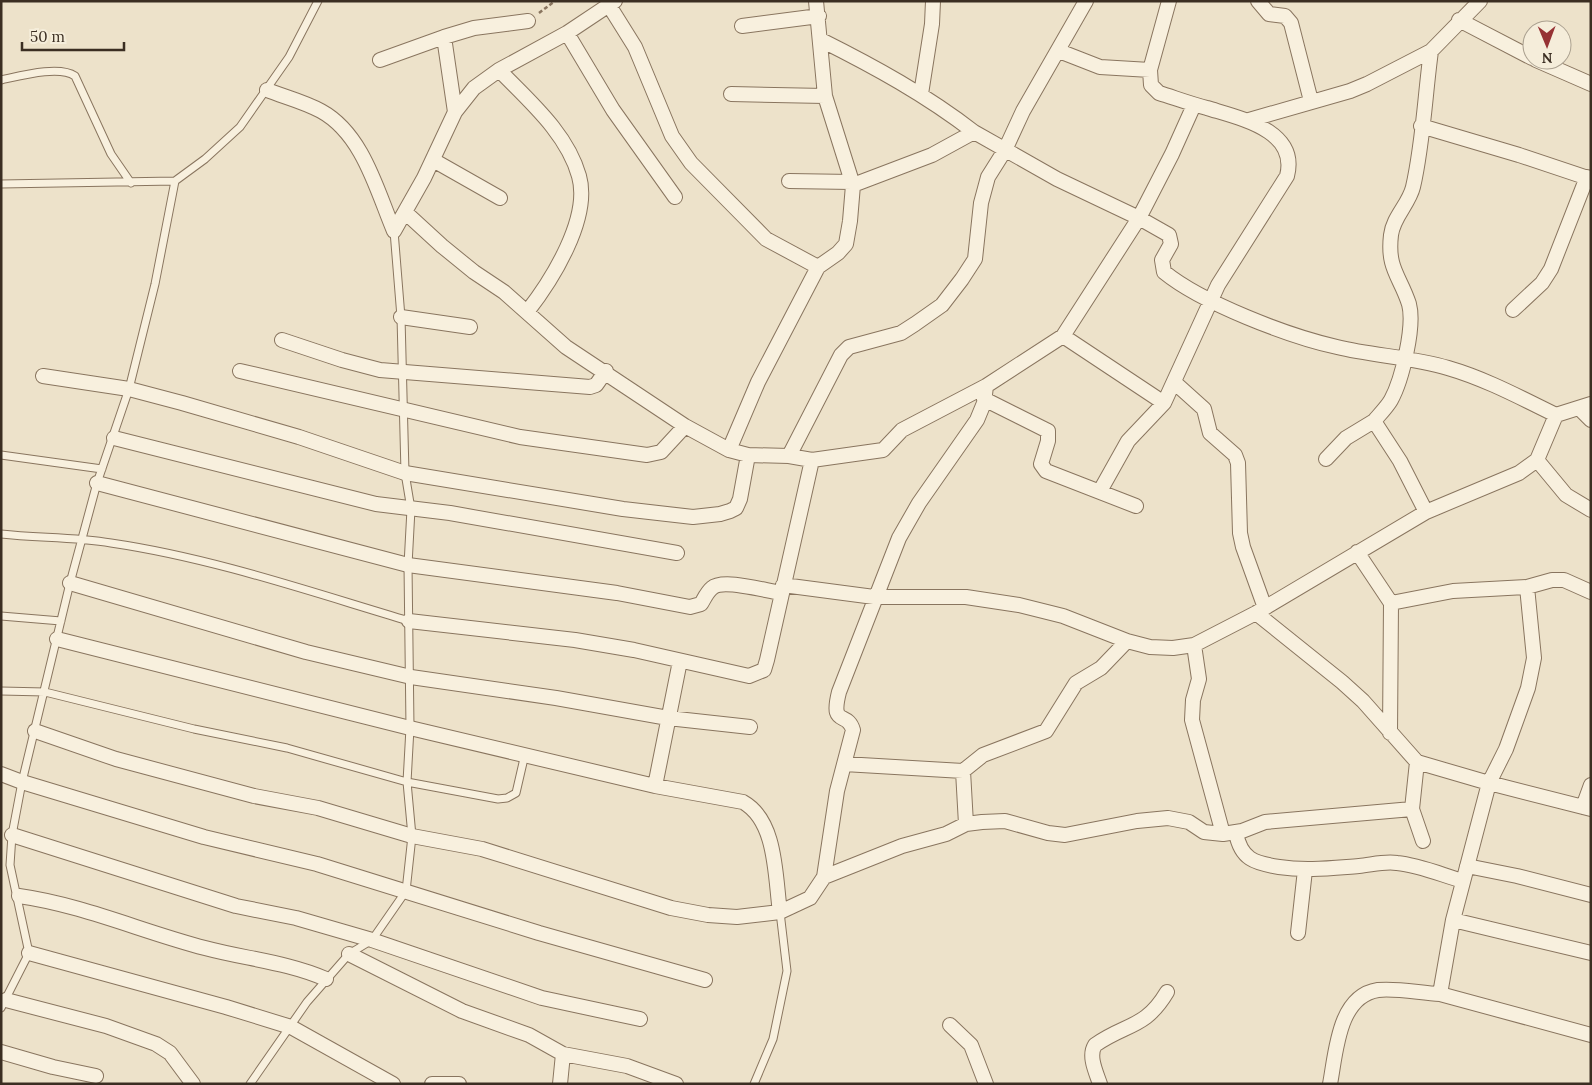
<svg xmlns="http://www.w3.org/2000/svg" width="1592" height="1085" font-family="Lora,serif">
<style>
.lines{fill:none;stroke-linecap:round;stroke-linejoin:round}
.lane-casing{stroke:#89755f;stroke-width:9}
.street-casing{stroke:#89755f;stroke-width:16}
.path{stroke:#89755f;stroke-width:2.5;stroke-dasharray:4 2.5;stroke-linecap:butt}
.lane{stroke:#f8f0de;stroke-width:7}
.street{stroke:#f8f0de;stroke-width:14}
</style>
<rect width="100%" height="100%" fill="#ede2ca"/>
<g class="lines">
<!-- lane casing -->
<g class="lane-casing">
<path id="lane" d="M1,80C20,76 59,65 75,76L111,154L131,183
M1,184L175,181L205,159L240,127L289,57L318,1
M1,455L102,469
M1,534C38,538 75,537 111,543C213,558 311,592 409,621
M1,616L61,621
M1,691L45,692L194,729L287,748L407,782L498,799L507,798L516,793L525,754
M1,1008L29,953L10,865L12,835L22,782L70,583L97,483L129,389L155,284L175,181
M250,1084L307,1002L349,954L372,940L406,891L412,836L407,782L410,728L408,565L411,509L405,473L401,317L394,231
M754,1084L773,1039L787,971L780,912"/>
</g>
<!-- street casing -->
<g class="street-casing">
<path id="street" d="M1258,1L1269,14L1285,16L1291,23L1311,101
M610,7L635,47L672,136L691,163L766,239L818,267L838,253L846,244L850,221L853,185L825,96L816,1
M1459,20L1532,58
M742,26L819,16
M567,33L613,110L675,197
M821,40C875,67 926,95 974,132L932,155L853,185
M1059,51L1100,67L1150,70
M380,60L444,37
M1536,60L1591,84
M499,70C529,101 567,133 579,176C591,218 552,280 527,312
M267,90C285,97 305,102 321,111C363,134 377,191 394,231L424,178L455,112L474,88L499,70L567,33L615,1
M731,94L825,96
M921,94L932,24L933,1
M455,112L444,37L474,28L528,21
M1249,120L1350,91L1367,84L1431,51L1480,1
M1421,126L1519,155L1591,179
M974,132L1057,179L1139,218L1172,154L1194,105
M433,160L500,198
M789,181L852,182
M406,213L442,246L474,272L504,292L566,347L685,426L729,450L748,455L789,456L812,460L767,660L764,670L749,676L634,650L575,640L409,621
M1513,310L1542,283L1551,269L1587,177
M401,317L470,327
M1063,336L1164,403L1218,285L1287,176C1299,130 1239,118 1207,108C1191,104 1175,98 1159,93L1151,85L1150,70L1169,1
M282,340L342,360L380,370L590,387L596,385L606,371
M240,371L520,437L647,455L661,452L685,426
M43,376L129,389L182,403L299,437L405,473L623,509L693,517L720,514L730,511L736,508L740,499L748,455
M1174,382L1204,409L1210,433L1235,455L1238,463L1240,533L1243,547L1265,608
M984,399L1048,431V441L1041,464L1046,471L1136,506
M1579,408L1591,420
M114,438L376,504L450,513L677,553
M729,450L758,382L818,267
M789,456L841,355L849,347L901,333L915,324L942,305L962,279L975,259L981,203L988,177L1005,150L1023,111L1086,1
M1326,459L1346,438L1374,421
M812,460L883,450L902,430L986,386L1063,336L1139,218L1169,235L1171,244L1162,260L1164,272C1202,303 1288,336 1337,347C1374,356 1412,357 1448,368C1486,379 1521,398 1556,415
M1537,460L1566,495L1591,510
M97,483L408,565L617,593L690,607L701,604C704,599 707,592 712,588C723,578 766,591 781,593
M1100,491L1128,441L1164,403
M1426,512L1400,461L1374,421C1380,414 1387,407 1391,400C1402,380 1415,326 1409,304C1400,276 1387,269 1391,235C1393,217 1409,204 1413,187C1423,144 1425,95 1431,51
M1357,552L1391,603L1390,733
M70,583L306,652L411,677L556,698L668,718L750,727
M783,585L874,597H966L1019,605L1063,616L1127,641L1150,647L1173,648L1194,645L1256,613L1426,512L1519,473L1537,460L1556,415L1591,404
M1527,587L1534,658L1528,688L1506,749L1489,783L1453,920L1440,994L1591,1035
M1391,603L1453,591L1527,587L1552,580H1564L1591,592
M1256,613L1342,682L1363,701L1417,762
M1194,645L1199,679L1193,700L1192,720L1223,834
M35,731L116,759L254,796L318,808L412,836L482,849L671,908L708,915L737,917L780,912C775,877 777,821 743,802L655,786L410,728L57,639
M844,764L963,771
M1,774L22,782L204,837L317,864L539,933L705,980
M655,786L680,661
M1583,807L1591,785
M1412,809L1423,841
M966,824L963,771L983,755L1046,731L1076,683L1101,668L1127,641
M1236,833C1241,859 1254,863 1279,867C1306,871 1331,868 1359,866C1371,865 1384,861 1397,863C1419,865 1442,875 1463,881
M12,835L236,906L296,918L372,940L542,998L640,1019
M1467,866L1517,876L1591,895
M824,877L902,846L946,834L966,824L982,822L1005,821L1048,833L1065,835L1137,821L1168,818L1189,822L1204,832L1223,834L1242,831L1265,822L1412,809L1417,762L1489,783L1591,809
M19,896C83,905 143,932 205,948C246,959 287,962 326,979
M780,912L810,898L824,877L837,791L853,730C847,710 830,728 839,692L899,538L919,503L977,420L984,403L986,386
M1453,920L1591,953
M1298,933L1305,870
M29,953L226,1007L291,1027L393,1084
M349,954L462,1011L529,1035L563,1054L627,1066L676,1084
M6,1000L106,1026L156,1044L170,1053L193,1084
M950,1025L971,1045L986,1084
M1,1052L53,1067L96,1076
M432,1084H459
M560,1084L563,1054
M1100,1084C1096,1072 1088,1056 1095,1045C1126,1023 1145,1029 1167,992
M1330,1084C1336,1053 1338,996 1378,990C1397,988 1420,993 1440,994"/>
</g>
<!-- path -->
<path class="path" d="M539,13L555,1"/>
<!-- lane -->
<use href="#lane" class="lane"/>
<!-- street -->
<use href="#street" class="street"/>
</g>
<!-- border -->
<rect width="1592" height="1085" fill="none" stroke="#3b2e22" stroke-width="5"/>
<!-- north arrow -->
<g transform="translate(1547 45) rotate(179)"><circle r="24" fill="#f5edda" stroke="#aba190"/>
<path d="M0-4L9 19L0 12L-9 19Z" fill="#963234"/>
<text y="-8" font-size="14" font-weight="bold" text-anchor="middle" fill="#3b2e22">N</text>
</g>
<!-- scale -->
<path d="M22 42v8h102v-8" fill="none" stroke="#3b2e22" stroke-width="2.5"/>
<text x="30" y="42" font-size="15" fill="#3b2e22" stroke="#f5edda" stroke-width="4" paint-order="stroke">50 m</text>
</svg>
